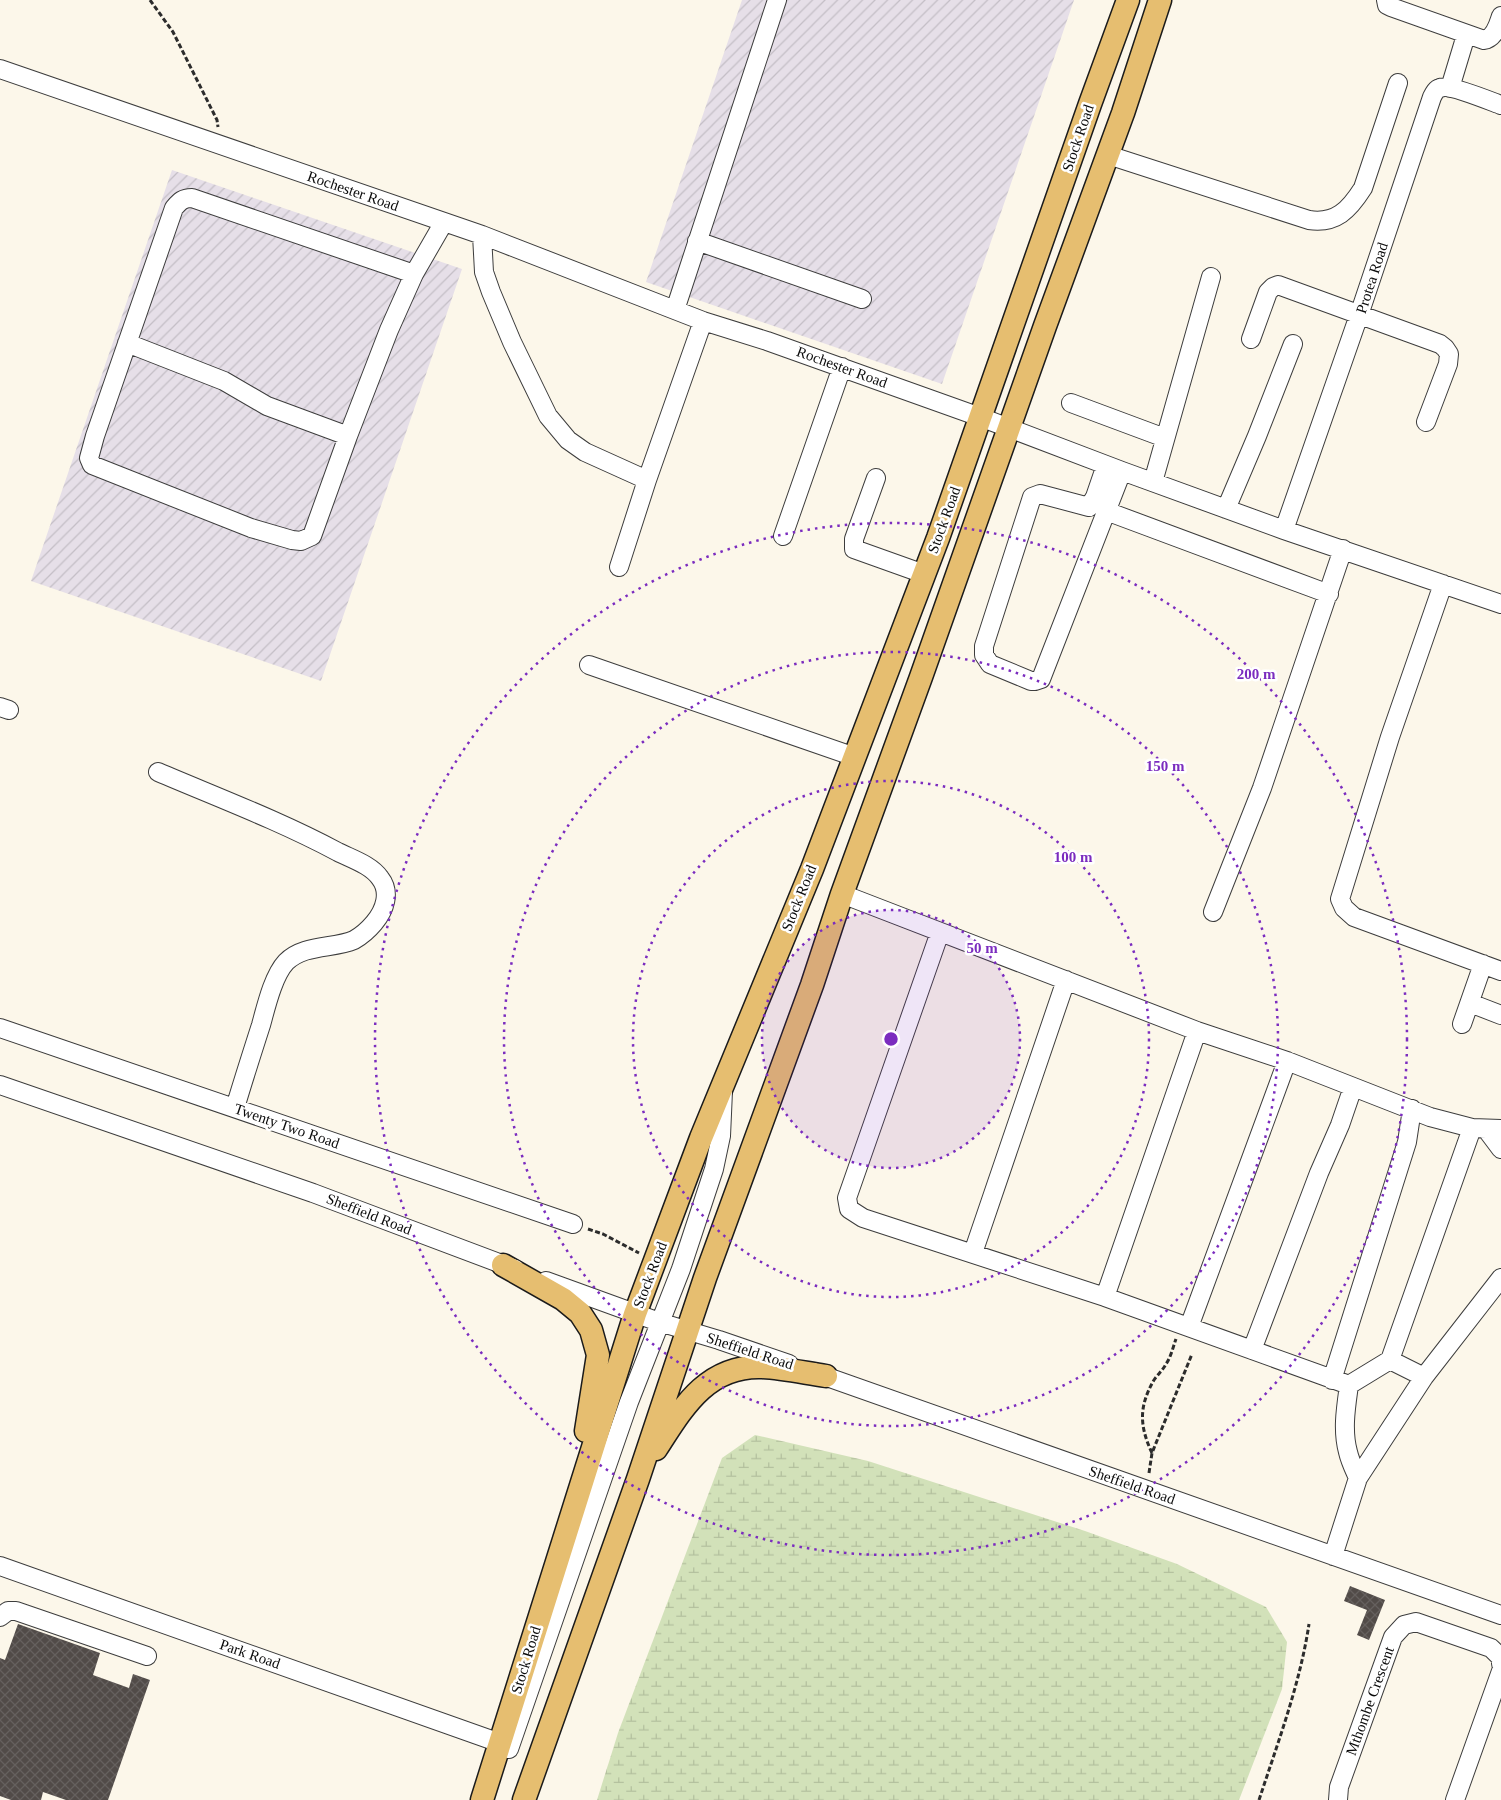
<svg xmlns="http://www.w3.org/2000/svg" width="1501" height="1800" font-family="Georgia,serif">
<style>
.industrial{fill:url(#industrial-furrows)}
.wetland{fill:url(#wetland-marsh)}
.building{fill:url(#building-cross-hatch)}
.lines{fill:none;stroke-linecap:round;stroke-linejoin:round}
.minor-casing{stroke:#3d3d3d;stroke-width:20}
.major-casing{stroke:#1b1b1b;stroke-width:25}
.path{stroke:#2c2c2c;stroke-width:3;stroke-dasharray:5 2.5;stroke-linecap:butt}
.minor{stroke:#fff;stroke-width:18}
.major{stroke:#e6be70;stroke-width:22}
.ring{fill:none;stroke:#7b2cbf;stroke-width:2.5;stroke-dasharray:2.5 5}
.labels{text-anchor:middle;stroke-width:5;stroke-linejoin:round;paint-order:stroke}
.street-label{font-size:15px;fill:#0a0a0a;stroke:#fff}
.centre{fill:#7b2cbf;stroke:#fff;stroke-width:2.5}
.ring-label{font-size:15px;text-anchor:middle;font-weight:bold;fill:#7b2cbf;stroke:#fff;stroke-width:5;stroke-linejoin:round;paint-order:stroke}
</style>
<defs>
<pattern id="industrial-furrows" width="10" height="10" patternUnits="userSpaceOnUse" patternTransform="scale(1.25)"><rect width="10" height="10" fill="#e6dfe8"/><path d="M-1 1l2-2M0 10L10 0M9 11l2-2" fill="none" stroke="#c4bec6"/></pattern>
<pattern id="wetland-marsh" width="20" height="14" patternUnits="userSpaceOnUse" patternTransform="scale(1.25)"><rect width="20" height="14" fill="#d2e1b9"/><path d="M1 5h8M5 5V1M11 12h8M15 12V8" fill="none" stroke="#b3c09e"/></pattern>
<pattern id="building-cross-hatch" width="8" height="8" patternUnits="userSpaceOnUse" patternTransform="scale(1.25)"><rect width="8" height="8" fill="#514b48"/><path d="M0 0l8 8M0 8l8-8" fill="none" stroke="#65605e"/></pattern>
</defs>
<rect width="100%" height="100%" fill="#fcf7ea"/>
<!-- industrial -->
<path class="industrial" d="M742,0H1074L942,384L646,282Z
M172,170L462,269L321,681L31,581Z"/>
<!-- wetland -->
<path class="wetland" d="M755,1435L868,1461L1085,1531L1177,1564L1266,1607L1287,1642L1282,1689L1239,1800H597L618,1733L722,1458Z"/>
<!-- building -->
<path class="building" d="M1350,1586L1385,1600L1369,1640L1357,1635L1367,1610L1344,1601Z
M18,1624L100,1653L93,1675L129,1688L133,1674L150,1680L108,1800H66L43,1792L41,1800H11L0,1796V1658L5,1660Z"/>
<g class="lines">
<!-- minor casing -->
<g class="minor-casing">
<path id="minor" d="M1386,0L1387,5L1391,7L1484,40C1495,38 1498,25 1501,16
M0,69L482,235L703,321L767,341L980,417L1122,471L1284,530L1501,604
M1450,88L1466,35
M1108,155L1309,220C1336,224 1349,210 1363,188L1398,83
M482,235L484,272L491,292L512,342L548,416L568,440L585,452L647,480
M697,241L862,299
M414,274L192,198C183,198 180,201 174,208L95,436L89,458L92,465L251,528L292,540L301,541L312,536L348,436L389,330L414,274L444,222
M675,310L777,0
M1251,339L1268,292L1273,287L1278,285L1440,344L1445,348L1449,354L1448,364L1426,422
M127,343L224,381L267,406L348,436
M1071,403L1165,438
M1106,465L1095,497L1089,507L1040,494L1032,497L984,646V655L990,664L1031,681H1035L1041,679L1122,471
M876,478L854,539V549L924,574
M1153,482L1211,277
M1226,509L1257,436L1293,344
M1106,511L1329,594
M1284,530L1359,315L1432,97C1434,93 1436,89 1440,88C1449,84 1490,101 1501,105
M783,536L842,367
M619,567L647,480L703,321
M1443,584L1390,737L1340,899L1344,908L1354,917L1501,971
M589,665L855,757
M0,707L9,710
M158,772C219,798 280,821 338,852C352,859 371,865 380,878C391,892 385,910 374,923C369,929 361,936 354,940C333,949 304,944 286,962C273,976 266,1007 261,1025C252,1053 243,1081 235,1108
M842,894L1197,1031L1287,1061L1430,1117L1472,1128L1501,1129
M1213,912L1262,788L1343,549
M940,932L847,1198L849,1209L863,1218L1105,1297L1349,1385L1390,1360L1472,1128
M1470,1003L1501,1015
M1462,1024L1483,964
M0,1028L573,1224
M0,1085L313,1193L515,1269
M1486,1129L1501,1149
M973,1253L1066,980
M546,1281L659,1322L719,1340L789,1364
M1105,1297L1197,1031
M1189,1327L1287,1061
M1252,1350L1319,1173L1340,1125L1353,1087
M1390,1360L1424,1377
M813,1372L1501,1615
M1332,1380L1407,1142L1412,1109
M1349,1385C1346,1407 1342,1430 1348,1452C1350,1461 1354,1469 1358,1478
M1333,1556L1358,1478L1424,1377L1501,1278
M0,1566L500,1743
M0,1617L8,1611H16L147,1656
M509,1749L629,1402L681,1269L714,1169L721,1136L723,1091
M1338,1800L1339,1787L1393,1637L1404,1625L1416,1622L1491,1648L1501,1658V1664
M1455,1800L1501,1671"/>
</g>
<!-- major casing -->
<g class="major-casing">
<path id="major" d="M503,1265L563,1299L580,1313L591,1330L598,1355L586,1431
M656,1449C682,1409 706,1365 762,1367C783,1368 805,1373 826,1376
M482,1800L635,1314L701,1138L812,869L938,538L1090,104L1128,0
M524,1800L638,1479L705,1278L812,985L842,894L921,677L1045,326L1123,113L1160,0"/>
</g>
<!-- path -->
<path class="path" d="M150,0L173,32L217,120L218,127
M588,1229L603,1234L639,1253
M1152,1453C1139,1425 1139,1406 1154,1380C1158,1374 1163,1370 1166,1364C1171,1357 1173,1347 1176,1339
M1149,1473L1152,1453L1192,1354
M1259,1800C1278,1742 1300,1684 1309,1624"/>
<!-- minor -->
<use href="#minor" class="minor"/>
<!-- major -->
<use href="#major" class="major"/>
</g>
<!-- distance rings -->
<circle cx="891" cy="1039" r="129" fill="#7b2cbf" fill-opacity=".12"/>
<g class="ring">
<circle cx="891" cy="1039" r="129"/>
<circle cx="891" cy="1039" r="258"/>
<circle cx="891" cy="1039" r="387"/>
<circle cx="891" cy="1039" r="516"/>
</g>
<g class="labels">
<!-- street labels -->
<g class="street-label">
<text transform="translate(1078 138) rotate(-71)" y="5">Stock Road</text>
<text transform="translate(353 191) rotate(19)" y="5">Rochester Road</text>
<text transform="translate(1372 278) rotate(-72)" y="5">Protea Road</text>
<text transform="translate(842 367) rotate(20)" y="5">Rochester Road</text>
<text transform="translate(944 520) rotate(-70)" y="5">Stock Road</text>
<text transform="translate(799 898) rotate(-68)" y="5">Stock Road</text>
<text transform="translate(287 1126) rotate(19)" y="5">Twenty Two Road</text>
<text transform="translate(369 1214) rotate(21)" y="5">Sheffield Road</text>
<text transform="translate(650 1275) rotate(-69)" y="5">Stock Road</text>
<text transform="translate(750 1351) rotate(18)" y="5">Sheffield Road</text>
<text transform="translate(1132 1485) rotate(19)" y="5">Sheffield Road</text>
<text transform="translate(250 1654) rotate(19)" y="5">Park Road</text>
<text transform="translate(526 1660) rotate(-73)" y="5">Stock Road</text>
<text transform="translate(1370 1701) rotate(-70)" y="5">Mthombe Crescent</text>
</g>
</g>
<circle cx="891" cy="1039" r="8" class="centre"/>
<g class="ring-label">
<text x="1256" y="679">200 m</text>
<text x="1165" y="771">150 m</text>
<text x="1073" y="862">100 m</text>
<text x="982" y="953">50 m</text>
</g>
</svg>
